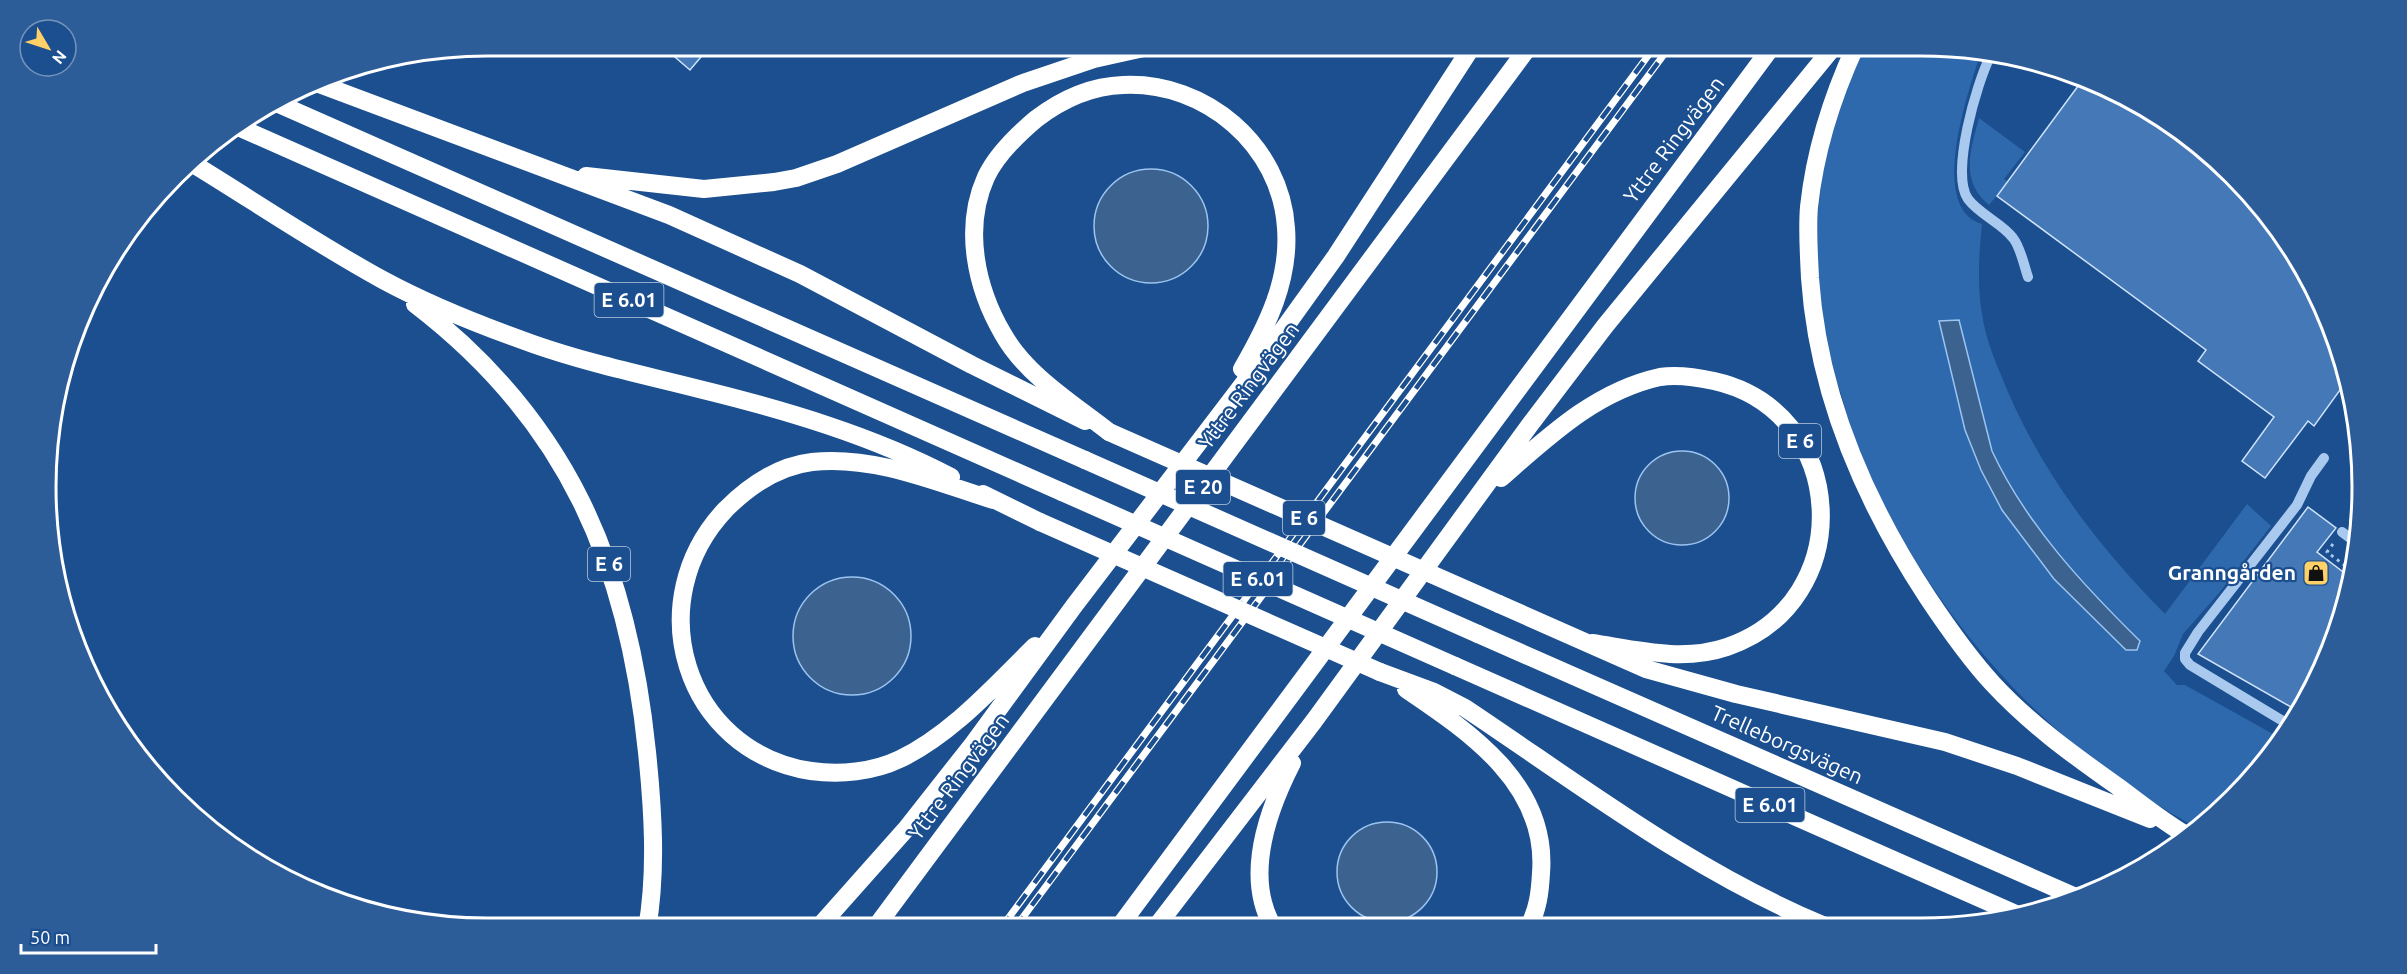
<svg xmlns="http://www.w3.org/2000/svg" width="2407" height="974" font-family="Ubuntu,sans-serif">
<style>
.green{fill:#2e69ad}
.water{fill:#3c6290;stroke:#9cc4f0;stroke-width:1.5}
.building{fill:#4478b7;stroke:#cfe3fa;stroke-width:1.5}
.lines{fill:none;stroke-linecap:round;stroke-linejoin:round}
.path{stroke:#a9c9ee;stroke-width:3;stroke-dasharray:3 4.5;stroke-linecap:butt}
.minor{stroke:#a9c9ee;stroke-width:10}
.highway{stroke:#fff;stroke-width:18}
.rail-casing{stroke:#fff;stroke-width:7}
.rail{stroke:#1b4f8f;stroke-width:4.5;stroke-dasharray:14;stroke-linecap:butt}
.highway-bridge{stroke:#fff;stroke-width:18}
.labels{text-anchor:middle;stroke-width:4.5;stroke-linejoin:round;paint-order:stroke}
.shield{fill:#1b4f8f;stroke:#bbcadd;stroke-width:1.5}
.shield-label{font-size:20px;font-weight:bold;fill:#fff}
.street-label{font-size:21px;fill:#fff;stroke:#1b4f8f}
.poi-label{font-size:21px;font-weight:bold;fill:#fff;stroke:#1b4f8f;text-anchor:end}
.rim{fill:none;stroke:#fff;stroke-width:3}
</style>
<rect width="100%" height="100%" fill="#1b4f8f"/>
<!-- green -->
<path class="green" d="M1863,45H1920L1980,55C1969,90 1927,208 1982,224C1979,254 1977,284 1982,314C1985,335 1993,356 2001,375C2037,467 2096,544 2165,614L2247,504L2271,526L2219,593L2183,634L2174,656L2164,671L2177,685H2185L2282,739L2211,820L2198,828C2071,761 1968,656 1898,531C1884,505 1869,479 1859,451C1852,434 1847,415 1842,397C1825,344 1812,283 1817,226C1819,195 1824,163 1830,133C1837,103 1852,74 1863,45Z
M1979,118L2025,152L2004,179L2008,182L1989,205C1960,181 1970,151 1979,118Z"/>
<!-- water -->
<path class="water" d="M1094 226a57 57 0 1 1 114 0a57 57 0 1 1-114 0Z
M1959,320L1992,451C2026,524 2083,585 2140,641L2137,650H2126L2054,579L2002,510L1981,470L1965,430L1939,321Z
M1635 498a47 47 0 1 1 94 0a47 47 0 1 1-94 0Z
M793 636a59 59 0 1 1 118 0a59 59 0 1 1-118 0Z
M1337 872a50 50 0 1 1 100 0a50 50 0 1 1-100 0Z"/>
<!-- building -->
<path class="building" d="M661,45H711L690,70Z
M2084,78L2141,104L2211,154L2270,218L2316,291L2348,379L2314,426L2308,421L2265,478L2242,461L2274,417L2198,361L2206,350L1997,196Z
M2308,507L2336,528L2317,552L2351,578L2339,629L2298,711L2198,654Z"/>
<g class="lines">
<!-- path -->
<path class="path" d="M2350,521L2359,508
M2333,544L2327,552L2352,571"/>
<!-- minor -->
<path class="minor" d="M1990,57C1977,82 1950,174 1968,199C1980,215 2002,223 2013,238C2021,248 2024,266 2028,277
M2342,532L2358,544
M2291,726L2190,665L2185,659V653L2198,632L2297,505L2311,476L2324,458"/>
<!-- highway -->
<path class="highway" d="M1856,45C1832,97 1815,150 1809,207C1807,231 1809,255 1810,278C1818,395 1864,501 1928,598C1948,628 1969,658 1993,684C2030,724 2073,755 2117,786C2140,803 2162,821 2186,835
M314,82L669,215L800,274L972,365L1085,421
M272,101L1085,460
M236,126L1062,492
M190,162C254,201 317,244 383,280C431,306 482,326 533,344C587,363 644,375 699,389C785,410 873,436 951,477
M586,176L704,189L774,182L796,178L837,164L1023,83L1094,59L1157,45
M415,304C568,421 628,565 647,752C653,810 657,871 647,929
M1109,432C1072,403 1026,375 1003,334C976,288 963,228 986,177C997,154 1017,135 1036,119C1061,100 1091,86 1123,85C1206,81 1281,146 1286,228C1290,280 1267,326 1242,369
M1501,478C1549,436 1596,391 1660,377C1678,374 1696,377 1714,381C1849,411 1859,602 1727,647C1683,662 1637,650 1592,643
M983,494L1040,522
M993,500C936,482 873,455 812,462C778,466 749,486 726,509C639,600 683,751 811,771C840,775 873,772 900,759C952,734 994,686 1035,646
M1499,604L1646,669L1736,694L1945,742L2017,766L2150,819
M1478,634L2078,898
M1455,666L2018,915
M1380,672L1434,692L1465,708C1582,786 1694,872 1825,926
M1406,689C1471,733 1548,785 1541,873C1540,892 1538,909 1529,926
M1119,927L1773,45
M1156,927L1314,721L1529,426L1605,326L1835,45
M1273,927C1244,877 1268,810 1292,763
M818,928L906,829L973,744L1074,606L1260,362L1336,256L1473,45
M875,928L1530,45"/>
<!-- rail casing -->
<g class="rail-casing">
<path id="rail" d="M1001,928L1656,45
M1015,928L1671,45"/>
</g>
<!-- rail -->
<use href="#rail" class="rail"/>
<!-- highway-bridge -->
<path class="highway-bridge" d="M1109,432L1499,604
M1085,460L1478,634
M1062,492L1455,666
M1040,522L1380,672"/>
</g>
<!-- icons -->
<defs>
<g id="shop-square" transform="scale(1.35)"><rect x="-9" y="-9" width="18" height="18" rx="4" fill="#ffd166" stroke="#1b4f8f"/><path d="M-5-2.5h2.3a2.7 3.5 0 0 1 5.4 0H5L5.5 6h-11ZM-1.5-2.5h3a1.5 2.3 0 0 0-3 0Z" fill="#111"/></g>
</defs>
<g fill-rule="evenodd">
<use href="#shop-square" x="2316" y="573"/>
</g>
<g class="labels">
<!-- shield labels -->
<g class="shield">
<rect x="594.5" y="283" width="69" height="34" rx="4.5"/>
<rect x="1779" y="424" width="42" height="34" rx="4.5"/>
<rect x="1176" y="470" width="54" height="34" rx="4.5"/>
<rect x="1283" y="501" width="42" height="34" rx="4.5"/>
<rect x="588" y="547" width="42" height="34" rx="4.5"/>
<rect x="1223.5" y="562" width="69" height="34" rx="4.5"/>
<rect x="1735.5" y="788" width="69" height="34" rx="4.5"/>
</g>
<g class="shield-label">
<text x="629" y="307">E 6.01</text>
<text x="1800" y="448">E 6</text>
<text x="1203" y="494">E 20</text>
<text x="1304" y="525">E 6</text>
<text x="609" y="571">E 6</text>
<text x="1258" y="586">E 6.01</text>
<text x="1770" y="812">E 6.01</text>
</g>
<!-- street labels -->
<g class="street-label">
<text transform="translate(1674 140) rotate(-53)" y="7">Yttre Ringvägen</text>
<text transform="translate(1249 386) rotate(-53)" y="7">Yttre Ringvägen</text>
<text transform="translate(1787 745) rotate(24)" y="7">Trelleborgsvägen</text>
<text transform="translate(959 777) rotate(-53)" y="7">Yttre Ringvägen</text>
</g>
<!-- poi labels -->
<g class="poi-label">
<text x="2296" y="580">Granngården</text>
</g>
</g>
<!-- crop -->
<path d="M0 0H2407V974H0ZM487 56H1921A431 431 0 0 1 2352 487V487A431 431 0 0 1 1921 918H487A431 431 0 0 1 56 487V487A431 431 0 0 1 487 56Z" fill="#2d5d98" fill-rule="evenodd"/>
<path class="rim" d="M487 56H1921A431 431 0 0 1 2352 487V487A431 431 0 0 1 1921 918H487A431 431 0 0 1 56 487V487A431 431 0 0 1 487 56Z"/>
<!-- north arrow -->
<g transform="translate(48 48) rotate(129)"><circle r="28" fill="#1b4f8f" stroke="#7695bc" stroke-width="1.5"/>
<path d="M0-4.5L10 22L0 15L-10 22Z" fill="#ffd166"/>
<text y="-9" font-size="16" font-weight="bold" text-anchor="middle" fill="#ffffff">N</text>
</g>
<!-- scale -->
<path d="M21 944v9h135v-9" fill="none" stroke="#ffffff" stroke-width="3"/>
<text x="30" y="944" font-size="18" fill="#ffffff" stroke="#1b4f8f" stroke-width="4.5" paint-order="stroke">50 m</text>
</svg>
